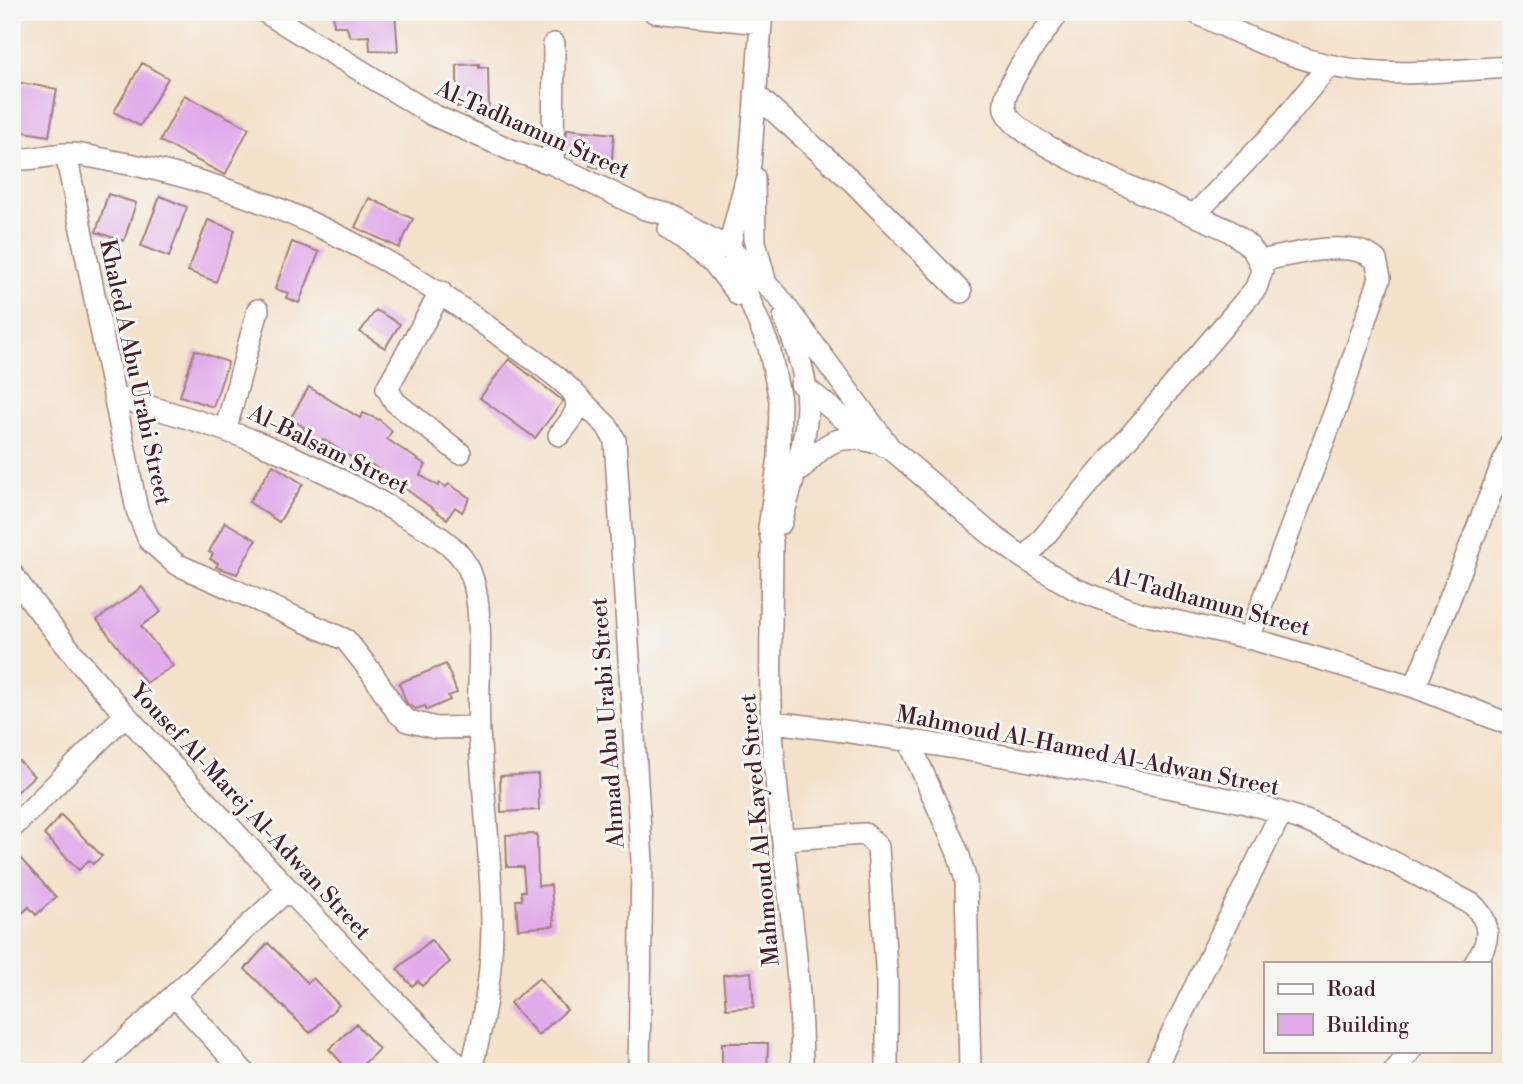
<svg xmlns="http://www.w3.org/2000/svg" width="1523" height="1084" font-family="'Libre Bodoni',serif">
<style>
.building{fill:#e1abea}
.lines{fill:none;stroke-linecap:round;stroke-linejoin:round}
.minor-casing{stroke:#9f807b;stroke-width:24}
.minor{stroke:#fff;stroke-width:21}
.labels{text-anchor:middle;stroke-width:6;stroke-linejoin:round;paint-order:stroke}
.street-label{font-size:23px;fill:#4a1f2b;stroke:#f6f6f2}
</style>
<rect width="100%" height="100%" fill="#f6f6f2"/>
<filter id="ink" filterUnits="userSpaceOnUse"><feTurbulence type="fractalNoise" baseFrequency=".0143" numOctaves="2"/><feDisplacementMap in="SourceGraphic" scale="14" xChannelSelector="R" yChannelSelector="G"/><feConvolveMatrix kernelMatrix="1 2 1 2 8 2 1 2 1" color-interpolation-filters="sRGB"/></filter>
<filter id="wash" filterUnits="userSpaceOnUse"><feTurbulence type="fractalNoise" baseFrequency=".00686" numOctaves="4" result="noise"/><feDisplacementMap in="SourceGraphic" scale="28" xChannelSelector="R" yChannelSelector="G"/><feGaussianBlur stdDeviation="1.57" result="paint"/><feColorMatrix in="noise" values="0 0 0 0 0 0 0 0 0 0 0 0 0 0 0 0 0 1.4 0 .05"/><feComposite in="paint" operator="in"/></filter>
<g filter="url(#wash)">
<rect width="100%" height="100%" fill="#f4e2cb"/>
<g id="blocks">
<!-- building -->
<path class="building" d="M344,12H395L398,51L370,50L369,36L350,37L346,26H334L333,14Z
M142,63L168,78L140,126L114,112Z
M479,64V68L488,67L489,113H465V107H457V65Z
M16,82L57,89L49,136L12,130Z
M184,95L249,128L225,175L160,141Z
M567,129L614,134L611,170L590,166V160L566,154Z
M108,194L136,203L124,241L96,232Z
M160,196L187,207L169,257L141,246Z
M369,198L413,219L399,248L355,227Z
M208,220L235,230L216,282L188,271Z
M292,242L319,252L299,303L286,298L288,293L275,289Z
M376,310L400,324L385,348L360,332Z
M195,350L228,362L213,407L180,396Z
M509,359L563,401L535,438L480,398Z
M309,387L360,418L363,413L380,420L392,431L387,439L426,465L420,475L438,486L440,483L446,487L449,484L470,498L462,512L455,507L447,519L371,464L368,468L323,439L320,443L301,432L304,427L290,419Z
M273,465L303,484L279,522L249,502Z
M225,522L256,540L237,574L216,567L218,563L210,559L213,554L209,552Z
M142,587L161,612L141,626L173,666L146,683L97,620Z
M446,664L457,693L448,696L450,700L427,710L425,706L416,709L407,704L399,683Z
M12,754L34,776L12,797Z
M538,774L539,810L501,812L500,776Z
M61,815L102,856L93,864L89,860L79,870L44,835Z
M537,834L538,886L551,885L554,926L518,929L516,900H522L521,891H525L523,867H507L506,835Z
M19,857L56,897L36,915L29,907L12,922V863Z
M431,940L450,962L422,986L418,981L412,986L397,969Z
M268,943L308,983L313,978L339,1005L310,1033L245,969Z
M751,972L754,1007L726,1009L723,975Z
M539,978L567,1010L538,1035L510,1003Z
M356,1024L379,1049L355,1072H350L329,1049Z
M722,1043H768L767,1072H722Z"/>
</g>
</g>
<g filter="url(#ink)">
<use href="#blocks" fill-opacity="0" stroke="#9f807b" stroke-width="2"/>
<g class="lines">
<!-- minor casing -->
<g class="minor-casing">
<path id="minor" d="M265,12L433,115L511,150L553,164L645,209L667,214L731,250L778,296L890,448L988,532L1025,559L1075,589L1139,613L1249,638L1415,687L1511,725
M654,12L761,23
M762,12L750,164L730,243L742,282L769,347L780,400L779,457L769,528L772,541C772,620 767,701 776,780C786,878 802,973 802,1072
M1194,12C1249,38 1304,66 1366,71C1413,76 1463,69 1511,67
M755,94L853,182L961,292
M66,154L137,510L149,540L176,564L346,640L372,673L397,712L408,721L436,728L478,727
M12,159C32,161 46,155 65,154C79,153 98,158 112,161C257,185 395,255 511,344C531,358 553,372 570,389C586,406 570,422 559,435
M553,164L554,44
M754,177L755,242L765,280
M1195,214L1270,137L1329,65
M669,229L713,262L739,295
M441,292L387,388L395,402L460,453
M801,384L844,419L884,446
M570,389L607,426L615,440L642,861L639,1072
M117,398C222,425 306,456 399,513C422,526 452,540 466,564C488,599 476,687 479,731C483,796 492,861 492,926C492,974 483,1026 470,1072
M226,428L258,310
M799,471C824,446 835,431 873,442
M781,523C804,437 824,406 784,318
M1025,559L1256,288L1262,270C1257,250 1245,241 1228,230C1191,212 1011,143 1005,109C1000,86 1045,32 1059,12
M12,574C77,666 153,746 230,827C307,910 385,993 465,1072
M1249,638L1337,406L1380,278L1376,260C1352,237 1289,255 1260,261
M1415,687L1511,442
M774,722C897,737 1019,757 1141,782C1196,793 1253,801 1306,821C1363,844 1418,876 1472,904C1492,923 1491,941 1475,963
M909,741L958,853L966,881L970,1072
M12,828L124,716
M784,839L865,834L878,847L887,982V1072
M175,996L244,1072
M92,1072L287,890
M1153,1072L1281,813
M1394,1072L1410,1051"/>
</g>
<!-- minor -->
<use href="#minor" class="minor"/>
</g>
</g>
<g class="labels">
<!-- street labels -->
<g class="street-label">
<text transform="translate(533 129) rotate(24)" y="8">Al-Tadhamun Street</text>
<text transform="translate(136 372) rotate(78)" y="8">Khaled A Abu Urabi Street</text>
<text transform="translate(329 449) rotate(26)" y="8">Al-Balsam Street</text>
<text transform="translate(1209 601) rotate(15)" y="8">Al-Tadhamun Street</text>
<text transform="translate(607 723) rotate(-94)" y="8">Ahmad Abu Urabi Street</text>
<text transform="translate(1088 750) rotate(11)" y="8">Mahmoud Al-Hamed Al-Adwan Street</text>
<text transform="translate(251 811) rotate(47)" y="8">Yousef Al-Marej Al-Adwan Street</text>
<text transform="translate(759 830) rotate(-95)" y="8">Mahmoud Al-Kayed Street</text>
</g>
</g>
<!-- margin -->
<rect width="1523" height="1084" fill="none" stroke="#f6f6f2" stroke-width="42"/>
<!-- legend -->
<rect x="1264" y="962" width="228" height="91" fill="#f6f6f2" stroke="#b1a0a2" stroke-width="2"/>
<rect x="1278" y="984" width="35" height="10" fill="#ffffff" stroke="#b1a0a2" stroke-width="2"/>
<text x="1327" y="996" font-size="21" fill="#4a1f2b">Road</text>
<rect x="1278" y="1014" width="35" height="21" fill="#e1abea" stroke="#b1a0a2" stroke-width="2"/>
<text x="1327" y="1032" font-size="21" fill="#4a1f2b">Building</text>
</svg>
